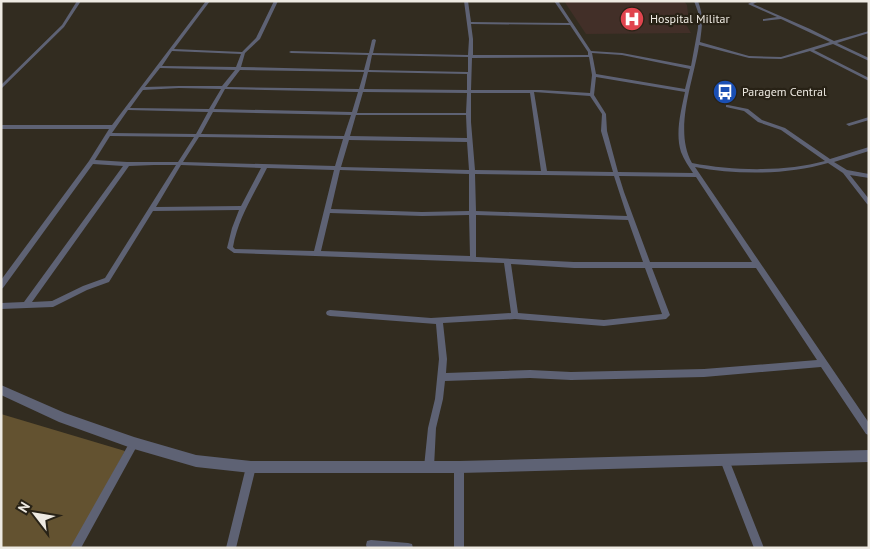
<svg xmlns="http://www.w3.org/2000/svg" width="870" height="549" font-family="'PT Sans',sans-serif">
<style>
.medical{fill:#422f28}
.green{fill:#635230}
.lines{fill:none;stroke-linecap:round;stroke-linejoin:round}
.minor{fill:#5e6274;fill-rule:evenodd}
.tertiary{fill:#5e6274;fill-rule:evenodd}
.labels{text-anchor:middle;stroke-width:4.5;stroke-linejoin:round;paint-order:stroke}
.far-poi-label{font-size:12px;fill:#eeeae2;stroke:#282216;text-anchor:start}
</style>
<rect width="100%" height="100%" fill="#322c20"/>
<!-- medical -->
<path class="medical" d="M564,1H684L687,5L689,23H685L691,33L586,34Z"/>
<!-- green -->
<path class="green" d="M1,414L125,451L77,539L70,548H1Z"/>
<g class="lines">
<!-- minor -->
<path class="minor" d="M77,1H81L64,27L1,89V85L62,25Z
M206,1H210L174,49L242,52L256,38L274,1H278L260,39L245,53L241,67L364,70L368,55L291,53L289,52L291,51L369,53L372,40L374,39L376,40L373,53L468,55L469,39L464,1H468L471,22L569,23L554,1H558L591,51L622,53L691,66L698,28V12L694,1H698C704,17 702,26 700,42L749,56L781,57L830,42L781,19L763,21V19H764L777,17L748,4L753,1H759L753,4L810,29L834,41L869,31V33L837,43L869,58V61L833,44L814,50L869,78V81L810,51L781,59L749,58L699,45C694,80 673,130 692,163C734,171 784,172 825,161L781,130L758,122L744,111L726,107V105H728L748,109L762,120L785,128L830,159L869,147V151L834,162L847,170L869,174V178L850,175L869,199V205L867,204L843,173L828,163C787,175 737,175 695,167L869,423V435L866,434L821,367L704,377L571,380L530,378L445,381L443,399L436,428L434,467L432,470L429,472L426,470L424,467L428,428L435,399L439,359L436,324L330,316L327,315L326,313L327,311L330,310L431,318L511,313L504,263L234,253L227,248L232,228L239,210L153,211L109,282L87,290L53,307L1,309V303L24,302L123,166L93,164L3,288L1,289V280L89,161L109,129H1V125H112ZM471,24L570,25L588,52V55H473V39ZM172,51L241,54L236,67L162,66ZM592,53L622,55L690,69L685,89L596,74ZM372,55L468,57V72L369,70ZM589,57L592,75L590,93L541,90H471L472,58ZM160,68L235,70L222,86H179L145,87ZM240,70L364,72L359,89L227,87ZM368,72L467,74V90L364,89ZM596,77L685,92C681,111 675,133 681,152C684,160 689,167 693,173L618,172L607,131L606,114L594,95ZM179,88L221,89L209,109L130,108L143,90ZM225,89L358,92L352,112L214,109ZM363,92L467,93L466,113H357ZM534,92L590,96L602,114L601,131L613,172L547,171ZM471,93H530L541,171L475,170L471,122ZM128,110L208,112L196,134L112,133ZM213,112L351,115L344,136L201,134ZM356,115H466L467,138L350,136ZM110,136L194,137L178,162H127L95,160ZM199,137L343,139L335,166L183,162ZM349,140L467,142L469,170L341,167ZM154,165H176L105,278L83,286L52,301L32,302L129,166ZM181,165L261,168L241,206L156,207ZM267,168L334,170L314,251L235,249L233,247C238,218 254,194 267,168ZM340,170L469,174V211L422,212L331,209ZM475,174L614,176L627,216L476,211ZM619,176L696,177L752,262H650L624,192ZM330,213L422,216L469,215L470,256L321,251ZM476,215L628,220L643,262H574L476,257ZM511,264L574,268H645L662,314L604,320L518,313ZM652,268H756L817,360L704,369L571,372L530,370L446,373L447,359L443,323L515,319L604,326L666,319L670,315Z
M869,117V120L849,126L846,124Z
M134,439L137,440L138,443L137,446L81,548H70L131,440Z
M725,455L728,457L764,548H754L720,460L722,457Z
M251,462L254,464L256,467L236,548H226L246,467L248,464Z
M459,462L462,464L464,467V548H454V467L456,464Z
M371,540L408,543L412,544L413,548H367L366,545L367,541Z"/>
<!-- tertiary -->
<path class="tertiary" d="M1,385L65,413L134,437L196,455L251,461H459L869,450V462L459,473H251L196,467L134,449L59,422L1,395Z"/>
</g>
<!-- icons -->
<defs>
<g id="hospital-disc" transform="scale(1.25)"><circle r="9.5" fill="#e0444e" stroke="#282216"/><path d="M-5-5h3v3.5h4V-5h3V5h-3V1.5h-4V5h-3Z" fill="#fff"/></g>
<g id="bus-disc" transform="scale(1.25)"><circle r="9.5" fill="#1a4fb4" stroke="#282216"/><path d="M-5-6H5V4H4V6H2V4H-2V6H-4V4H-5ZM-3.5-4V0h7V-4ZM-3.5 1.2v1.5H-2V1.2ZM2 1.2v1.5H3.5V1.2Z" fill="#fff"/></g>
</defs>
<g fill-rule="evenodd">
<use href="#hospital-disc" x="632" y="19"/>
<use href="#bus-disc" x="725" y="92"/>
</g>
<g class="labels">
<!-- far-poi labels -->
<g class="far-poi-label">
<text x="650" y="23">Hospital Militar</text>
<text x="742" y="96">Paragem Central</text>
</g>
</g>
<!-- border -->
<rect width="870" height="549" fill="none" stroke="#eeeae2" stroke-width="5"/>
<!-- north arrow -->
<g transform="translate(35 514) rotate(301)" stroke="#282216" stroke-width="4" paint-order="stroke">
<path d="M0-4L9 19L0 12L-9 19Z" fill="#eeeae2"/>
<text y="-8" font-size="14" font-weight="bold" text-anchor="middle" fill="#eeeae2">N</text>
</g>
</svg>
